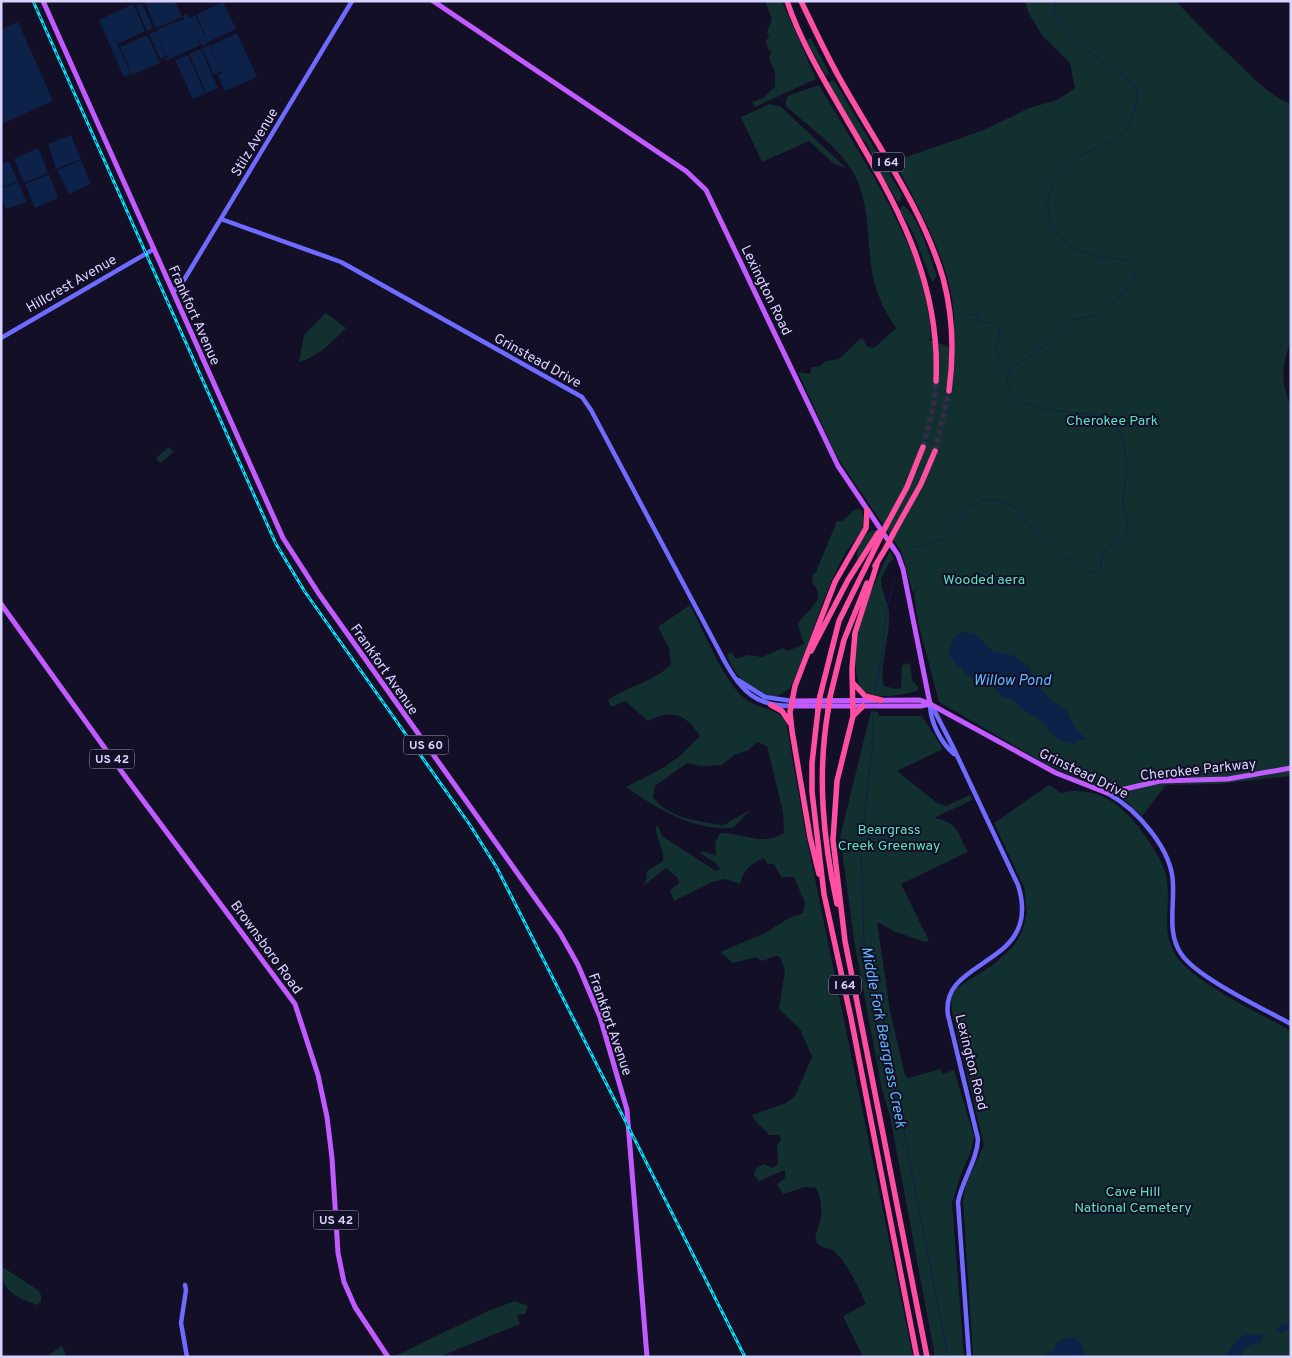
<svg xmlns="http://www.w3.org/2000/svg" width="1292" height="1358" font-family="Overpass,sans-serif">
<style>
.green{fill:#12302f}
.water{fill:#0c2248}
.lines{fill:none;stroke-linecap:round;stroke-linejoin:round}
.stream{stroke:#0c2248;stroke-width:1}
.highway-tunnel{stroke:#312d47;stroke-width:5.5;stroke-dasharray:5.5 3;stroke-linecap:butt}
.secondary{stroke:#6f6bff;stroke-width:4.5}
.primary{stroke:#c25bff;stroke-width:5}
.highway{stroke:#ff4fa3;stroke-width:5.5}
.rail-casing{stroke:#00e5ff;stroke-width:3}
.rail{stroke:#130f26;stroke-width:1;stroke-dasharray:4;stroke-linecap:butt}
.highway-bridge{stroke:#ff4fa3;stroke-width:5.5}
.labels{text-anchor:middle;stroke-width:4;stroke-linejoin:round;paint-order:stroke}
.shield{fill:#130f26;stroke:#9e99be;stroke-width:1}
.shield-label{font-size:12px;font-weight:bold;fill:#d9d4ff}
.street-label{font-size:14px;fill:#d9d4ff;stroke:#130f26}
.park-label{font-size:14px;fill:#5fe0c0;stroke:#130f26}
.water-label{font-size:15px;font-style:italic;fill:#62b6ff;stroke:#130f26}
</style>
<rect width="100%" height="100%" fill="#130f26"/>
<!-- green -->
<path class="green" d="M765,1H782L816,79L755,107L752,102L763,98L775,87V72L769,58L772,51L768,49L766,41L769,37L767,32L772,19Z
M1025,1H1176C1195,22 1215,42 1236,61C1254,78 1268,95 1291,104V340C1282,365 1280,381 1291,406V776L1218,784L1166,785L1142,816L1123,799L1046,764L939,702L918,622L914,594L918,588L913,593L901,551L837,457L798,372L810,374L811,367H818L826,361L839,359L861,338L864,340L866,346L874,348L896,328C884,311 876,293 872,272C867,240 870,203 854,174C839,147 808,126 786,106V100L788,96L819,85C853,143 892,201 916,264C925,288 929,314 932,339H927L952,348C964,282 923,219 895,161L984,130L1029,108L1057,100L1075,88L1070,63L1042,35L1028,12Z
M811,38L829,73L826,76L806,40Z
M834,80L902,195L900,201H897L874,161L867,143L858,135L827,83Z
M770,104L781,107L847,169L833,163L809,141L762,162L741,117Z
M903,205C918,214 930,258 937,276L932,282L913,233L900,210Z
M326,313L346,328C331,343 319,356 299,362L304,335Z
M169,447L174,452L160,463L156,458Z
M859,509L862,511C868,532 855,537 845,554C821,596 811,645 790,688C786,691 781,695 776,696C756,698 731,673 727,654L732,652L736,659L748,655L762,657L783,648L788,651L804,644L798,625C805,610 830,600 812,583L813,574L816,572L837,521H842L854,510Z
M872,530L876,532L857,561C855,549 862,535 872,530Z
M890,551L894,559L889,563L881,579C881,591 888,601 889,613C891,632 878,672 884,686L896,689L901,688L902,665L910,663L912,680L919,688L917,691C902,695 875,701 861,689C843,650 872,586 890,551Z
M690,605C703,630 723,679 743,697C756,710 776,706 786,722L805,830L913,1357H863L843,1316L866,1304C858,1287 849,1265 834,1251C829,1247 818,1249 816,1240C814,1234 819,1227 820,1221C823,1210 821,1197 816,1188L805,1187L783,1194L777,1184L785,1178V1170L759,1181L754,1175L755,1169L764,1164L772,1168L778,1164L777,1146L781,1139L779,1135H769C763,1127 756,1124 752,1115L786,1103L795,1096L812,1057L800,1029L779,1009L785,970L780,957L776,956L762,961L756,957L733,963L720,952L763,934L789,918L803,913L805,903L794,877H781L774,864H768L763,858C751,864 743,870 740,884L725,879L712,882L674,901L670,890L679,883L678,878L666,868L643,886L647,878L646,872L663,861C665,848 655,839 656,826L659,828L662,836L716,871L720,869L717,864L700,853L703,851L716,856L715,843L720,833C741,832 763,847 784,833L783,812L767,746L757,742L749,750L734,755L722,765L701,766L687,763L655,786L653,797C667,818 701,822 724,825L750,810L733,828C693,831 658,809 626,787L663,768L681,755L700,736C685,713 672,709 648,721L625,701L611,707L608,700C627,686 655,682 671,664L669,648L658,627Z
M871,711L878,712L879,716H922L943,749L897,771L936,802L946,806L970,795L972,800L934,818C959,823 956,831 968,852L901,884L929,941L925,942L896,932L877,922L890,1011L905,1075L908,1078L941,1069L942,1074L954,1070L974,1136L971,1151L960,1177L952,1203L964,1357H935L890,1116L882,1090L855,946L840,837Z
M1049,785L1061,793C1103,783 1131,813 1152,846C1158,856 1165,867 1167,880C1171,907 1160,933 1177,957C1193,982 1263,1015 1291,1031V1357H973L963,1200L966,1184L984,1145L952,1012L951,998L957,988L994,964L1013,947L1022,932L1027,912L1024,887L994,823Z
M1,1266L38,1290L41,1295V1302L36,1305C14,1295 1,1292 1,1266Z
M515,1301L528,1306L525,1314L517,1315L520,1324L439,1357H393L488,1311Z
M62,1346L67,1357H46Z"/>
<!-- water -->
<path class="water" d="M145,1H175L182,17L157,28L154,26Z
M223,2L236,29L208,42L197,16L198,14Z
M142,3L153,28L147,31L136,6Z
M133,4L145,31L118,44L110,28L131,74L124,77L99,20Z
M187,14L189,18L195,15L208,43L202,46L195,32L200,45L165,61L164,59L169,56L166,55L156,32L158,29L184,19L183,16Z
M18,22L53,101L1,124V29Z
M155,31L166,56L160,59L149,34Z
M237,33L257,77L225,91L218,75L224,72L221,71L214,75L202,48L209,45L221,71L210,46Z
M147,35L160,63L132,75L120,47Z
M201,49L218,88L206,93L189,54Z
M188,55L205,94L193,99L175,60Z
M71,135L81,159L56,169L48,144Z
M36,149L39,150L48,173L24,183L14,159Z
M81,160L91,184L69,194L57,170Z
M9,161L18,181L1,188V164Z
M49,174L58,198L35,208L25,184Z
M18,182L27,202L6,209L1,197V189Z
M962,632L976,635L991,650L1014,656L1029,667L1039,687L1054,703L1066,710L1077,731L1088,740H1077L1073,744L1058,740L1036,716H1030L1013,700L1002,697L986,679L966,676C961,664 947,662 950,647C951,640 955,636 962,632Z
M1291,1322L1290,1329L1280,1333L1276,1330L1280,1325Z
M1248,1334L1263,1335V1337L1262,1341L1246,1347L1240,1357H1224L1240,1337Z
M1075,1337L1081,1344L1086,1357H1040L1055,1349V1344L1066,1338Z"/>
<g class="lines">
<!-- stream -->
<path class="stream" d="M968,315H978L979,322L998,324L1000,339L996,344C997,354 1001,364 1008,371
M907,549L943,540L949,534L960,516L969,507L983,500H997L1014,506L1031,528L1051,541L1065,557L1093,573L1100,570C1102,565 1100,560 1102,555C1107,545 1123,543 1127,532C1130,522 1123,512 1123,502C1123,494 1125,487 1126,479C1128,463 1124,423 1107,416C1076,411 1038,414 1011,395L1006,382L1011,369L1044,346L1071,320L1093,316L1112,305L1130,284L1137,269L1132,262C1115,258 1095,257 1079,250C1039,232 1039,190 1070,163C1095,141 1127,151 1136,106C1137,98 1138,90 1134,84C1104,61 1071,46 1054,11L1056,1
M874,694L881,662L887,606L895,580
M873,713V741L861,845L864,943L875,983L948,1357"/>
<!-- highway-tunnel -->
<path class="highway-tunnel" d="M923,447L933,407L936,381
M935,451L949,391"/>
<!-- secondary -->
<path class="secondary" d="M221,219L341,262L582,397L591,410L725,662C741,691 756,706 791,706
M173,292L184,280L352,1
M1,338L154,249
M738,680L765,697L792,701
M931,704L953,747L1018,885C1044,967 939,957 948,1015L978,1139C977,1161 962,1180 958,1202L969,1357
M930,706C931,723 941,743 954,754
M1107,793C1137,809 1173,850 1173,885C1174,909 1167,935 1182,955C1198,978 1264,1009 1291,1024
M185,1285L186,1290L181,1323L187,1357"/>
<!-- primary -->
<path class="primary" d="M43,1L283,538L319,594L560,933L578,965L600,1017L627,1110L647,1357
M433,1L686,171L706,190L838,466L898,555L903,569L930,704
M1,604L127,779L295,1004L318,1075L327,1117L332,1158L338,1253L344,1282L355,1307L388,1357
M792,701L920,700L930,704L1056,773L1107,793L1160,781L1228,779L1291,768
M791,706H921L930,704"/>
<!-- highway -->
<path class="highway" d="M787,1C801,43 825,82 847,120C896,203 941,281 936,381
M801,1C815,30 828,59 844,86C879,148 923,210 943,278C953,315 954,354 949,391
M886,526L907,487L923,447
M893,534L921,484L935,451
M877,564L855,633L852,669L853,716L837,781L833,840L845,941L927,1357
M875,566L887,546
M811,651L848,580L878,533
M854,684L865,696L881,700
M820,696L839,621L881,536
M830,697L844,640L867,583
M771,705L782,711L790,723
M818,710L812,763V792L824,894L851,1018L917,1357
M828,711C817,776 823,839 837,904
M853,716L863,706
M819,874L810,837L792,731L790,712L795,686L835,582L866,528L867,510"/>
<!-- rail casing -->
<g class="rail-casing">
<path id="rail" d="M33,1L276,544L305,592L470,825L497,868L745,1357"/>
</g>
<!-- rail -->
<use href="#rail" class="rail"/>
<!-- highway-bridge -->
<path class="highway-bridge" d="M881,536L886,526
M887,546L893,534
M818,710L820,696
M828,711L830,697"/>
</g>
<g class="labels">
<!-- shield labels -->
<g class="shield">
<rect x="872" y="152.5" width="32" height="19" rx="4"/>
<rect x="403.5" y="735.5" width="45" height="19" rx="4"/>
<rect x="89.5" y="749.5" width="45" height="19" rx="4"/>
<rect x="829" y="975.5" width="32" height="19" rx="4"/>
<rect x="313.5" y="1210.5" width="45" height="19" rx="4"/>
</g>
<g class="shield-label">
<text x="888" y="166">I 64</text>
<text x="426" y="749">US 60</text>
<text x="112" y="763">US 42</text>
<text x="845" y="989">I 64</text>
<text x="336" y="1224">US 42</text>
</g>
<!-- street labels -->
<g class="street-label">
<text transform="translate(254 142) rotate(-59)" y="5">Stilz Avenue</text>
<text transform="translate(71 283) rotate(-30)" y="5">Hillcrest Avenue</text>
<text transform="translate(767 290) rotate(64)" y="5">Lexington Road</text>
<text transform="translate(195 315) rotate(66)" y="5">Frankfort Avenue</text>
<text transform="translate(538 360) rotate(29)" y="5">Grinstead Drive</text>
<text transform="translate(385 669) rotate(55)" y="5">Frankfort Avenue</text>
<text transform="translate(1198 769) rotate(-6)" y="5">Cherokee Parkway</text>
<text transform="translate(1084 773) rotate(26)" y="5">Grinstead Drive</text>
<text transform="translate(267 947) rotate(54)" y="5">Brownsboro Road</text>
<text transform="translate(611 1024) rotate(71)" y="5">Frankfort Avenue</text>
<text transform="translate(972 1062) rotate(76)" y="5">Lexington Road</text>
</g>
<!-- park labels -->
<g class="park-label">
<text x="1112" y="425">Cherokee Park</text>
<text x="984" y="584">Wooded aera</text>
<text x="889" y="834">Beargrass<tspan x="889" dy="16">Creek Greenway</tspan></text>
<text x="1133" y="1196">Cave Hill<tspan x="1133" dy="16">National Cemetery</tspan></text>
</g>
<!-- water labels -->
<g class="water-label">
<text x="1012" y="685">Willow Pond</text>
<text transform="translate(884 1037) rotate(79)" y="5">Middle Fork Beargrass Creek</text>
</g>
</g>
<!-- border -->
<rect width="1292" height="1358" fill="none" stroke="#d9d4ff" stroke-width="5"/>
</svg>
